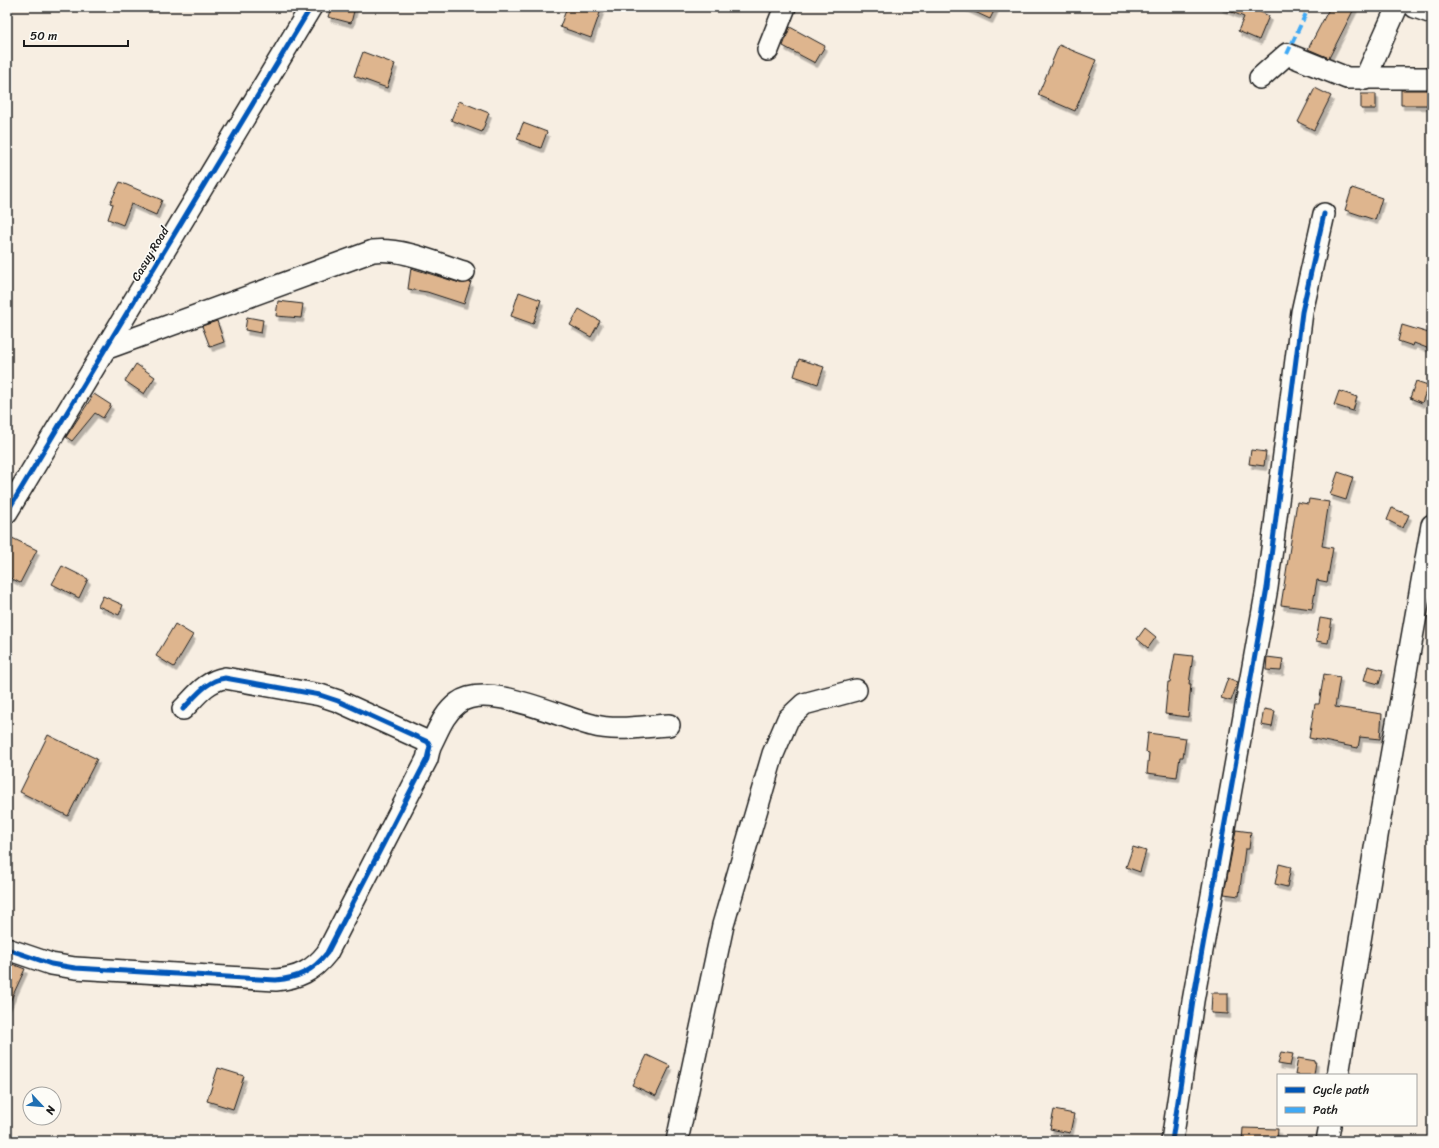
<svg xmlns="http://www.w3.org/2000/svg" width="1439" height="1148" font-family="Sriracha,sans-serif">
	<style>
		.building { fill: #deb58e; stroke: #1c1c1c; filter: url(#shadow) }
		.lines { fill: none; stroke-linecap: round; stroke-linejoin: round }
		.minor-casing { stroke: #1c1c1c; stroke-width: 24 }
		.minor { stroke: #fdfcf7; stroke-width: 21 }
		.quiet { stroke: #3fa9f5; stroke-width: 4; stroke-dasharray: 8 4; stroke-linecap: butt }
		.cycleway-casing { stroke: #fdfcf7; stroke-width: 8 }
		.cycleway { stroke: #0057b8; stroke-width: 5 }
		.labels { text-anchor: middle; stroke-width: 3; stroke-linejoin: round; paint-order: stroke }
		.street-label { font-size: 12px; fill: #1c1c1c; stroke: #fdfcf7 }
	</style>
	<defs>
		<filter id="shadow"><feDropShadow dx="2.5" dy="4.5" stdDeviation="0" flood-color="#0004"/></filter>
	</defs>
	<rect width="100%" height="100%" fill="#f7eee2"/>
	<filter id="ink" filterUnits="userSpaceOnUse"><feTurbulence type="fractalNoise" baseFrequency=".025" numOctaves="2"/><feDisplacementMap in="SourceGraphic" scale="8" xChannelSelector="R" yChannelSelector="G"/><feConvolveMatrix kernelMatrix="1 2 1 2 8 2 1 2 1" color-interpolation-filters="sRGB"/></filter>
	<g filter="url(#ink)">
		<!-- building -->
		<path class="building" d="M331 7H355L351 23 328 17Z
			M567 7H602L591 38 560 27Z
			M964 7H996L990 19Z
			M1220 7H1249L1269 16 1259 40 1238 31 1244 17Z
			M1330 7H1355L1329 58 1308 49Z
			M790 27 825 46 815 63 783 46Z
			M1059 45 1096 60 1075 111 1038 95Z
			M363 52 395 64 387 88 354 76Z
			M1315 88 1331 96 1314 130 1298 122Z
			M1401 90H1432V105H1401Z
			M1361 94H1376V109H1361Z
			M459 101 489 113 482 132 451 120Z
			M523 123 547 132 541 148 517 139Z
			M120 182 162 200 156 215 131 204 123 225 108 219 113 204 110 203Z
			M1352 188 1382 198 1375 220 1345 210Z
			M411 268 460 283 471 282 464 304 427 292 408 289Z
			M519 292 541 300 533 324 511 316Z
			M278 301 303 304 301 318 276 316Z
			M579 309 600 321 591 337 570 325Z
			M247 317 263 320 261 333 245 330Z
			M217 321 224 342 210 347 202 326Z
			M1402 325 1432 334V350L1414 343 1413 346 1398 341Z
			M799 359 824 367 818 384 794 376Z
			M136 364 155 377 144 394 125 381Z
			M1416 381 1428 385 1422 403 1410 398Z
			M1339 391 1357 397 1353 411 1334 405Z
			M94 394 111 405 103 418 95 413 72 441 66 437Z
			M1251 450 1266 452 1264 466 1249 464Z
			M1338 472 1353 477 1346 500 1330 495Z
			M1309 499 1329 502 1322 546 1333 548 1327 582 1317 580 1312 609 1281 605 1297 502 1308 504Z
			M1392 508 1409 515 1403 528 1387 520Z
			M10 537 37 550 20 583 7 576V543Z
			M62 566 88 579 79 598 52 584Z
			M103 596 123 605 119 615 98 606Z
			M1320 618 1332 620 1328 643 1316 641Z
			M175 624 193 635 174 667 156 656Z
			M1145 628 1156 637 1148 648 1137 639Z
			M1175 654 1193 656 1189 684H1191L1188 717 1165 714 1168 682H1170Z
			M1267 657 1283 659 1281 671 1266 670Z
			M1368 666 1383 670 1379 684 1364 680Z
			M1324 674 1340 677 1335 707 1382 714 1380 739 1360 737 1358 748 1309 738 1315 704H1319Z
			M1228 678 1238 682 1231 701 1221 698Z
			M1264 709 1275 711 1272 727 1261 725Z
			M1148 733 1186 738 1183 757H1180L1177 777 1147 773 1149 753 1146 752Z
			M48 735 97 759 68 816 20 792Z
			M1236 830 1251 832 1249 849H1245L1239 896 1224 894Z
			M1133 847 1146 851 1140 872 1126 867Z
			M1279 864 1291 867 1287 887 1275 884Z
			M7 962 25 969 7 1008Z
			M1212 993H1228V1014L1211 1013Z
			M1281 1052 1293 1054 1290 1066 1278 1064Z
			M647 1055 670 1066 656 1096 632 1085Z
			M1298 1058 1316 1061 1314 1075H1295Z
			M218 1068 244 1076 233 1109 207 1101Z
			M1054 1110 1074 1114 1070 1133 1050 1129Z
			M1243 1128 1278 1129 1277 1141H1242Z"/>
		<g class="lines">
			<!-- minor casing -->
			<g class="minor-casing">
				<path id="minor" d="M1415 7 1432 13
					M768 50 785 7
					M1260 78 1287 54 1347 78H1432
					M1365 79 1397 7
					M105 349 373 251C403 248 435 263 464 272
					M7 512 311 7
					M430 746C438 731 443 714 458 703 487 681 559 717 592 725 616 732 645 726 669 725
					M7 949 51 964 75 968 276 980C298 978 313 971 327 953L427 759 430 746 428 742 338 701 320 695 225 678C206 681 196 696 183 709
					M1338 1075 1379 824 1432 525
					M677 1141 723 925 773 754 788 719 804 704 856 690
					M1172 1141 1193 1001 1267 588 1302 312 1324 214
					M1327 1141 1330 1125"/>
			</g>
			<!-- minor -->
			<use href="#minor" class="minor"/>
			<!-- quiet -->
			<path class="quiet" d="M1287 54 1309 7"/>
			<!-- cycleway casing -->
			<g class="cycleway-casing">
				<path id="cycleway" d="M7 512 311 7
					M7 949 51 964 75 968 276 980C298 978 313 971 327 953L427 759 430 746 428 742 338 701 320 695 225 678C206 681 196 696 183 709
					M1172 1141 1193 1001 1267 588 1302 312 1324 214"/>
			</g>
			<!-- cycleway -->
			<use href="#cycleway" class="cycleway"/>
		</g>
	</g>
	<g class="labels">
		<!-- street labels -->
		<g class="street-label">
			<text transform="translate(150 254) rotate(-59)" y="4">Casuy Road</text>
		</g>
	</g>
	<!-- margin -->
	<rect width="1439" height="1148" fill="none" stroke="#fdfcf7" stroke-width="24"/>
	<rect x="12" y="12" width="1415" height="1124" fill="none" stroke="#1c1c1c" stroke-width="1.5" filter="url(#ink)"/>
	<!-- legend -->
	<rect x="1277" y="1074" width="140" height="52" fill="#fdfcf7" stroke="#a3a29f"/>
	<rect x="1285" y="1087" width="20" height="6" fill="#0057b8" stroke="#a3a29f"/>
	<text x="1313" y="1094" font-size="12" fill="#1c1c1c">Cycle path</text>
	<rect x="1285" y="1107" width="20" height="6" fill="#3fa9f5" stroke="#a3a29f"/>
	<text x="1313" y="1114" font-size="12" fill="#1c1c1c">Path</text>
	<!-- north arrow -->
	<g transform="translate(42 1106) rotate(116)"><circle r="19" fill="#fdfcf7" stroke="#a3a29f"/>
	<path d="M0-3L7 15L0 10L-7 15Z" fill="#1f6fb2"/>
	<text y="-6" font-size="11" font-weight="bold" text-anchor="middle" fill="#1c1c1c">N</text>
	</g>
	<!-- scale -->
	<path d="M24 40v6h104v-6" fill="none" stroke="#1c1c1c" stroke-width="2"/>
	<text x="30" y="40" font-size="12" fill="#1c1c1c" stroke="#fdfcf7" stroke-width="3" paint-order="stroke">50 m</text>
</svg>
